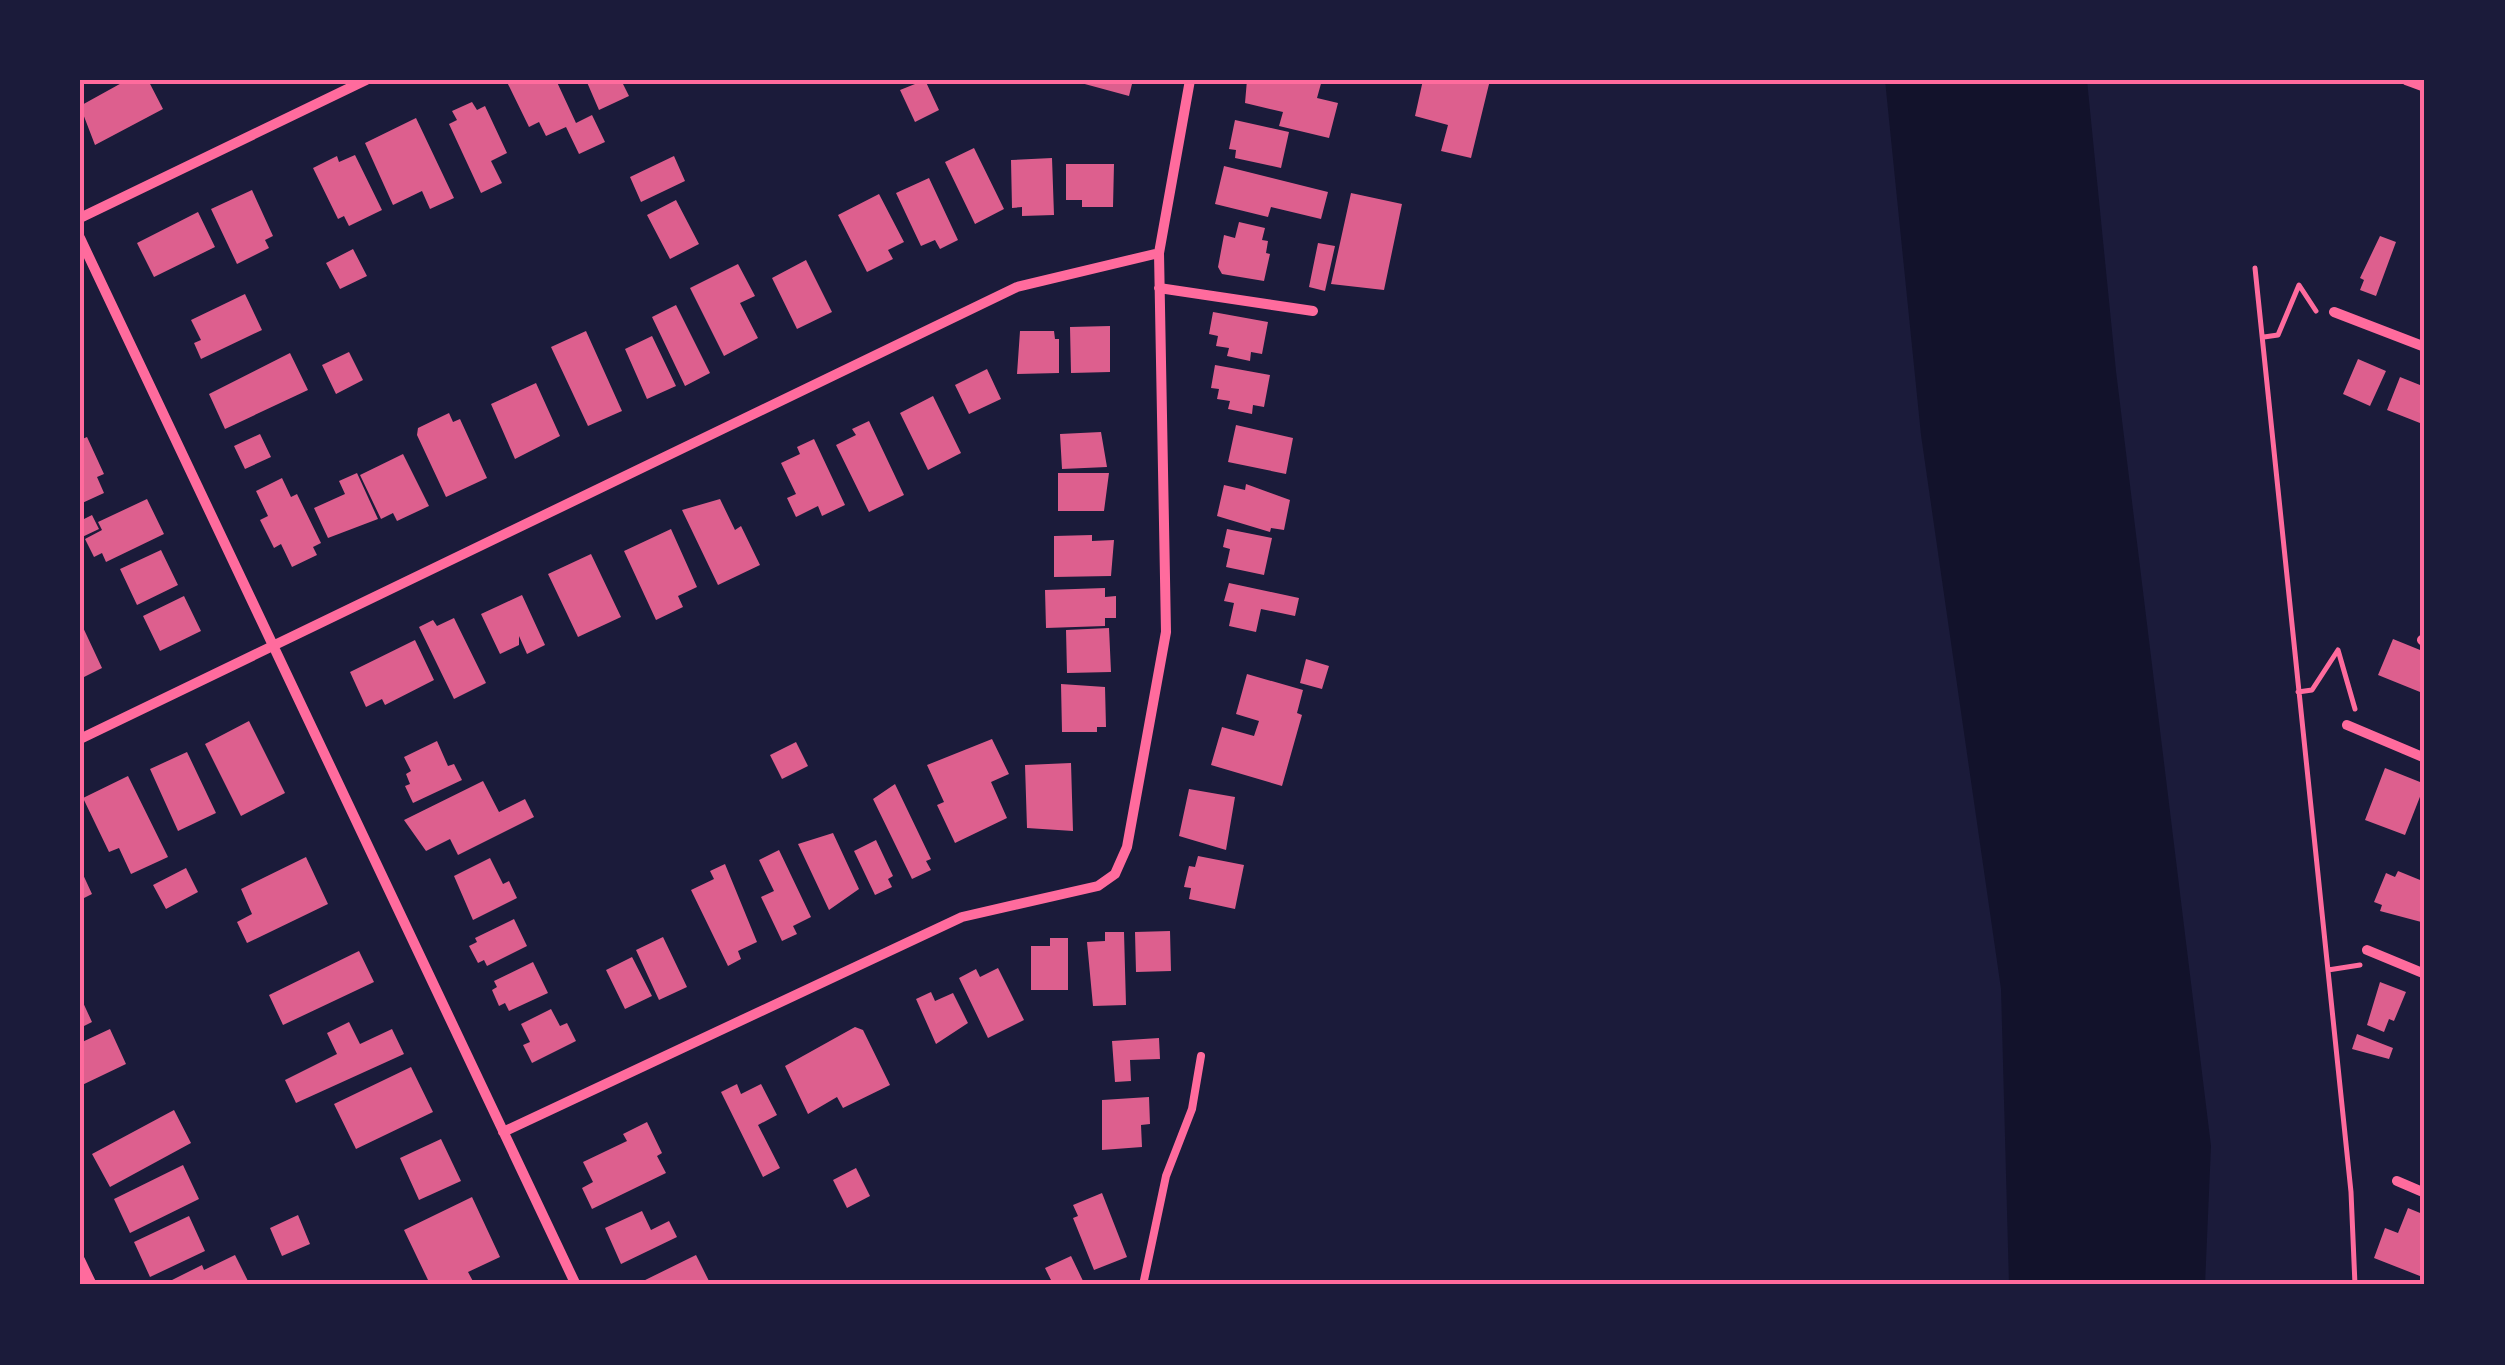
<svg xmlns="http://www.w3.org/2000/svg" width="2505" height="1365" font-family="Overpass,sans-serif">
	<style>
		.water { fill: #12122b }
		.building { fill: #dd5f8e }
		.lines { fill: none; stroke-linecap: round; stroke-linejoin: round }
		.path { stroke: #ff6b9d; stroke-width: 5 }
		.service { stroke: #ff6b9d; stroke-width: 8 }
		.minor { stroke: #ff6b9d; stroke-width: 10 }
		.neatline { fill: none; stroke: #ff6b9d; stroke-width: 4 }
	</style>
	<rect width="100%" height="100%" fill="#1b1b3a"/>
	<!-- water -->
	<path class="water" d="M1885 80H2087L2116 371 2211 1146 2205 1285H2009L2001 989 1921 435Z"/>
	<!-- building -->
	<path class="building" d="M127 80H148L163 109 95 145 80 106Z
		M506 80H556L576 123 592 115 605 142 579 154 566 127 546 136 539 122 529 127Z
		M586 80H621L629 96 599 110Z
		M925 80 939 110 915 122 900 90Z
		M1070 80H1133L1129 96Z
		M1247 80H1322L1317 98 1338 103 1329 138 1279 126 1283 112 1245 103Z
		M1423 80H1490L1471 158 1441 151 1448 125 1415 116Z
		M472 102 477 110 485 106 507 153 491 161 502 183 481 193 449 124 457 120 452 111Z
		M416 118 454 198 430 209 422 191 393 205 365 143Z
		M1235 120 1289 132 1281 168 1235 158 1236 150 1229 149Z
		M974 148 1004 209 975 224 945 162Z
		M355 155 382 210 349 226 344 216 338 219 313 168 337 156 339 162Z
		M674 156 685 181 641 202 630 177Z
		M1052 158 1054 215 1022 216V207L1012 208 1011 160Z
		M1066 164H1114L1113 207H1082V200H1066Z
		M1224 166 1328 192 1321 219 1271 207 1268 217 1215 204Z
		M929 178 958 240 940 249 935 240 921 246 896 193Z
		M252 190 273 236 265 240 269 248 237 264 211 209Z
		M1351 193 1402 204 1384 290 1331 284Z
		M879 194 904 242 888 250 893 259 867 272 838 215Z
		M676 200 699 244 670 259 647 215Z
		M198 212 215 247 154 277 137 243Z
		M1239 222 1265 228 1262 240 1268 241 1266 253 1270 254 1264 281 1222 274 1218 267 1224 235 1235 238Z
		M2380 236 2396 242 2376 296 2360 290 2364 280 2360 278Z
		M1318 243 1335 246 1325 291 1309 287Z
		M353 249 367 276 340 289 326 263Z
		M806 260 832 312 797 329 772 278Z
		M738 264 755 296 740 303 758 338 724 356 690 288Z
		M245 294 262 330 201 359 194 343 201 340 191 320Z
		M676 305 710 373 685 386 652 317Z
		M1213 312 1268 322 1262 354 1251 352 1250 361 1227 356 1229 348 1216 346 1218 336 1209 334Z
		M1110 326V372L1071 373 1070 327Z
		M586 331 622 411 588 426 551 347Z
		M1020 331H1054L1055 339H1059V373L1017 374Z
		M652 336 676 386 647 399 625 349Z
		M349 352 363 380 336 394 322 365Z
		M290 353 308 390 225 429 209 394Z
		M2358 359 2386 371 2370 406 2343 394Z
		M1215 365 1270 375 1264 407 1253 405 1252 414 1228 409 1230 401 1217 399 1219 389 1211 388Z
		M987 369 1001 399 969 414 955 385Z
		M2400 377 2425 387V425L2387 410Z
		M536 383 560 436 515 459 491 404Z
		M933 396 961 453 928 470 900 413Z
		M449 413 453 422 460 419 487 478 446 497 417 435 418 428Z
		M869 421 904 495 869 512 836 445 856 435 852 429Z
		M1236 425 1293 438 1286 474 1228 462Z
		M1101 432 1107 467 1062 469 1060 434Z
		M260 434 271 457 245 469 234 446Z
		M87 437 104 474 97 477 104 493 80 504V440Z
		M814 439 845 505 822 516 818 506 796 517 787 498 796 494 781 463 800 454 797 447Z
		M403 454 429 506 397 521 393 513 381 519 360 475Z
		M357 473 378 519 328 538 314 508 345 494 339 481Z
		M1058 473H1109L1104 511H1058Z
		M282 478 291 497 297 494 321 543 313 547 317 555 292 567 281 544 274 548 260 520 268 516 256 491Z
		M1246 484 1290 500 1284 530 1271 528 1270 532 1217 516 1224 485 1245 490Z
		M147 499 164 534 106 562 102 553 94 557 85 539 102 530 98 522Z
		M720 499 735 530 741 526 760 565 718 585 682 510Z
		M92 515 99 529 80 538V521Z
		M671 529 697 587 678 596 683 607 656 620 624 551Z
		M1227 529 1272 538 1264 575 1226 567 1230 549 1223 547Z
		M1092 535V541L1114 540 1111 576 1054 577V536Z
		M161 550 178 585 137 605 120 569Z
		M591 554 621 617 578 637 548 574Z
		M1229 583 1299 598 1295 616 1261 609 1256 632 1229 626 1234 603 1224 601Z
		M1105 588V597L1116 596V618H1105V626L1046 628 1045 590Z
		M522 595 545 645 527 654 519 636V645L500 654 481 614Z
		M184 596 201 631 160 651 143 616Z
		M454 618 486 683 454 699 419 627 433 620 437 626Z
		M80 621 102 668 80 679Z
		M1109 628 1111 672 1067 673 1066 630Z
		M2393 639 2425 652V694L2378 675Z
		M415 640 434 680 385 705 382 699 366 707 350 672Z
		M1306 659 1329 666 1322 689 1300 683Z
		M1247 674 1303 690 1297 713 1302 715 1282 786 1211 765 1222 727 1254 736 1259 721 1236 714Z
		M1061 684 1105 687 1106 727H1097V732H1062Z
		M249 721 285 793 241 816 205 744Z
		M992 739 1009 774 991 782 1007 818 955 843 937 805 944 802 927 765Z
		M437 741 448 766 454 764 462 780 413 803 405 786 410 784 406 774 411 771 404 757Z
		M796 742 808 766 782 779 770 755Z
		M187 752 216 813 178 831 150 769Z
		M1071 763 1073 831 1027 828 1025 765Z
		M2385 768 2425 784 2405 835 2365 820Z
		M128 776 168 857 131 874 119 848 109 852 83 798Z
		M483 781 499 812 525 799 534 817 458 855 450 839 426 851 404 820Z
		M895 784 931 859 926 861 931 870 912 879 873 799Z
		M1189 789 1235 797 1226 850 1179 836Z
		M833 833 859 889 829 910 798 844Z
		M876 840 893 876 888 879 892 887 875 895 854 851Z
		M779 850 811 917 793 926 797 934 782 941 761 897 774 891 759 860Z
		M1198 856 1244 865 1235 909 1189 899 1191 888 1184 887 1189 866 1195 867Z
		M306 857 328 904 247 943 237 922 252 914 241 889Z
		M490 858 503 884 509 881 517 898 473 920 454 876Z
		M725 864 757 942 738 951 741 959 728 966 691 890 714 879 710 871Z
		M80 868 92 894 80 900Z
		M186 868 198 892 166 909 153 885Z
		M2398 871 2425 882V923L2380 911 2382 905 2374 902 2386 873 2395 877Z
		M514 919 527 946 487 966 484 960 478 963 469 946 477 942 475 938Z
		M1170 931 1171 971 1136 972 1135 932Z
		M1105 932H1124L1126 1005 1093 1006 1087 942 1105 941Z
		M663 937 687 987 659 1000 636 950Z
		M1050 938H1068V990H1031V946H1050Z
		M359 951 374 982 283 1025 269 995Z
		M632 957 652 996 625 1009 606 970Z
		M533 962 548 993 509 1011 505 1003 499 1006 492 990 497 987 494 981Z
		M998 968 1024 1020 988 1038 959 978 976 969 980 977Z
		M2380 982 2406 992 2394 1021 2389 1019 2384 1032 2367 1025Z
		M931 992 935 1001 953 993 968 1023 936 1044 916 999Z
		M80 996 92 1022 80 1028Z
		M551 1009 560 1026 567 1023 576 1041 532 1063 523 1045 530 1042 521 1024Z
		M349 1022 360 1044 392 1029 404 1054 296 1103 285 1080 337 1054 327 1033Z
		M855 1027 863 1030 890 1085 843 1108 837 1097 808 1114 785 1066Z
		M110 1029 126 1064 80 1086V1043Z
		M2357 1034 2393 1048 2389 1059 2352 1049Z
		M1159 1038 1160 1059 1130 1060 1131 1081 1115 1082 1112 1041Z
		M411 1067 433 1112 356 1149 334 1104Z
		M737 1084 741 1094 761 1084 777 1115 758 1125 780 1168 763 1177 721 1092Z
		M1149 1097 1150 1124 1141 1125 1142 1147 1102 1150V1100Z
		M174 1110 191 1143 110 1187 92 1154Z
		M647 1122 662 1153 657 1156 666 1173 592 1209 582 1188 593 1182 583 1162 627 1141 623 1134Z
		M441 1139 461 1181 419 1200 400 1158Z
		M183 1165 199 1199 130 1233 114 1199Z
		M856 1168 870 1196 847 1208 833 1180Z
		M1102 1193 1127 1257 1094 1270 1073 1218 1078 1216 1073 1205Z
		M472 1197 500 1257 468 1272 475 1285H418L428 1280 404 1230Z
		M2408 1208 2425 1215V1278L2374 1258 2385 1228 2398 1233Z
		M642 1211 651 1230 669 1221 677 1237 621 1264 605 1228Z
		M298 1215 310 1244 282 1256 270 1228Z
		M189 1216 205 1251 150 1277 134 1242Z
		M235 1255 250 1285H162L202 1265 204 1270Z
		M696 1255 711 1285H635Z
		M1071 1256 1085 1285H1046L1052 1282 1045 1268Z"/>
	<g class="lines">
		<!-- path -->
		<path class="path" d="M2255 268 2351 1192 2355 1285
			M2264 337 2278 335 2299 285 2316 311
			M2298 692 2312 690 2338 650 2355 709
			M2328 970 2360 965"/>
		<!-- service -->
		<path class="service" d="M1143 1285 1166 1176 1192 1109 1201 1056"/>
		<!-- minor -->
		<path class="minor" d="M2406 80 2425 87
			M80 218 366 80
			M80 238 576 1285
			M1159 288 1313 311
			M2334 312 2425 347
			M2422 640 2425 642
			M2347 725 2425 758
			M80 739 1017 287 1159 253
			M2367 950 2425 974
			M503 1132 962 917 1098 886 1115 874 1127 847 1166 632 1159 253 1190 80
			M2397 1181 2425 1193
			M80 1260 92 1285"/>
	</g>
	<!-- border -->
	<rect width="2505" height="1365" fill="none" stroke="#1b1b3a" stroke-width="165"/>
	<rect x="82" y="82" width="2340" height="1200" class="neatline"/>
</svg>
